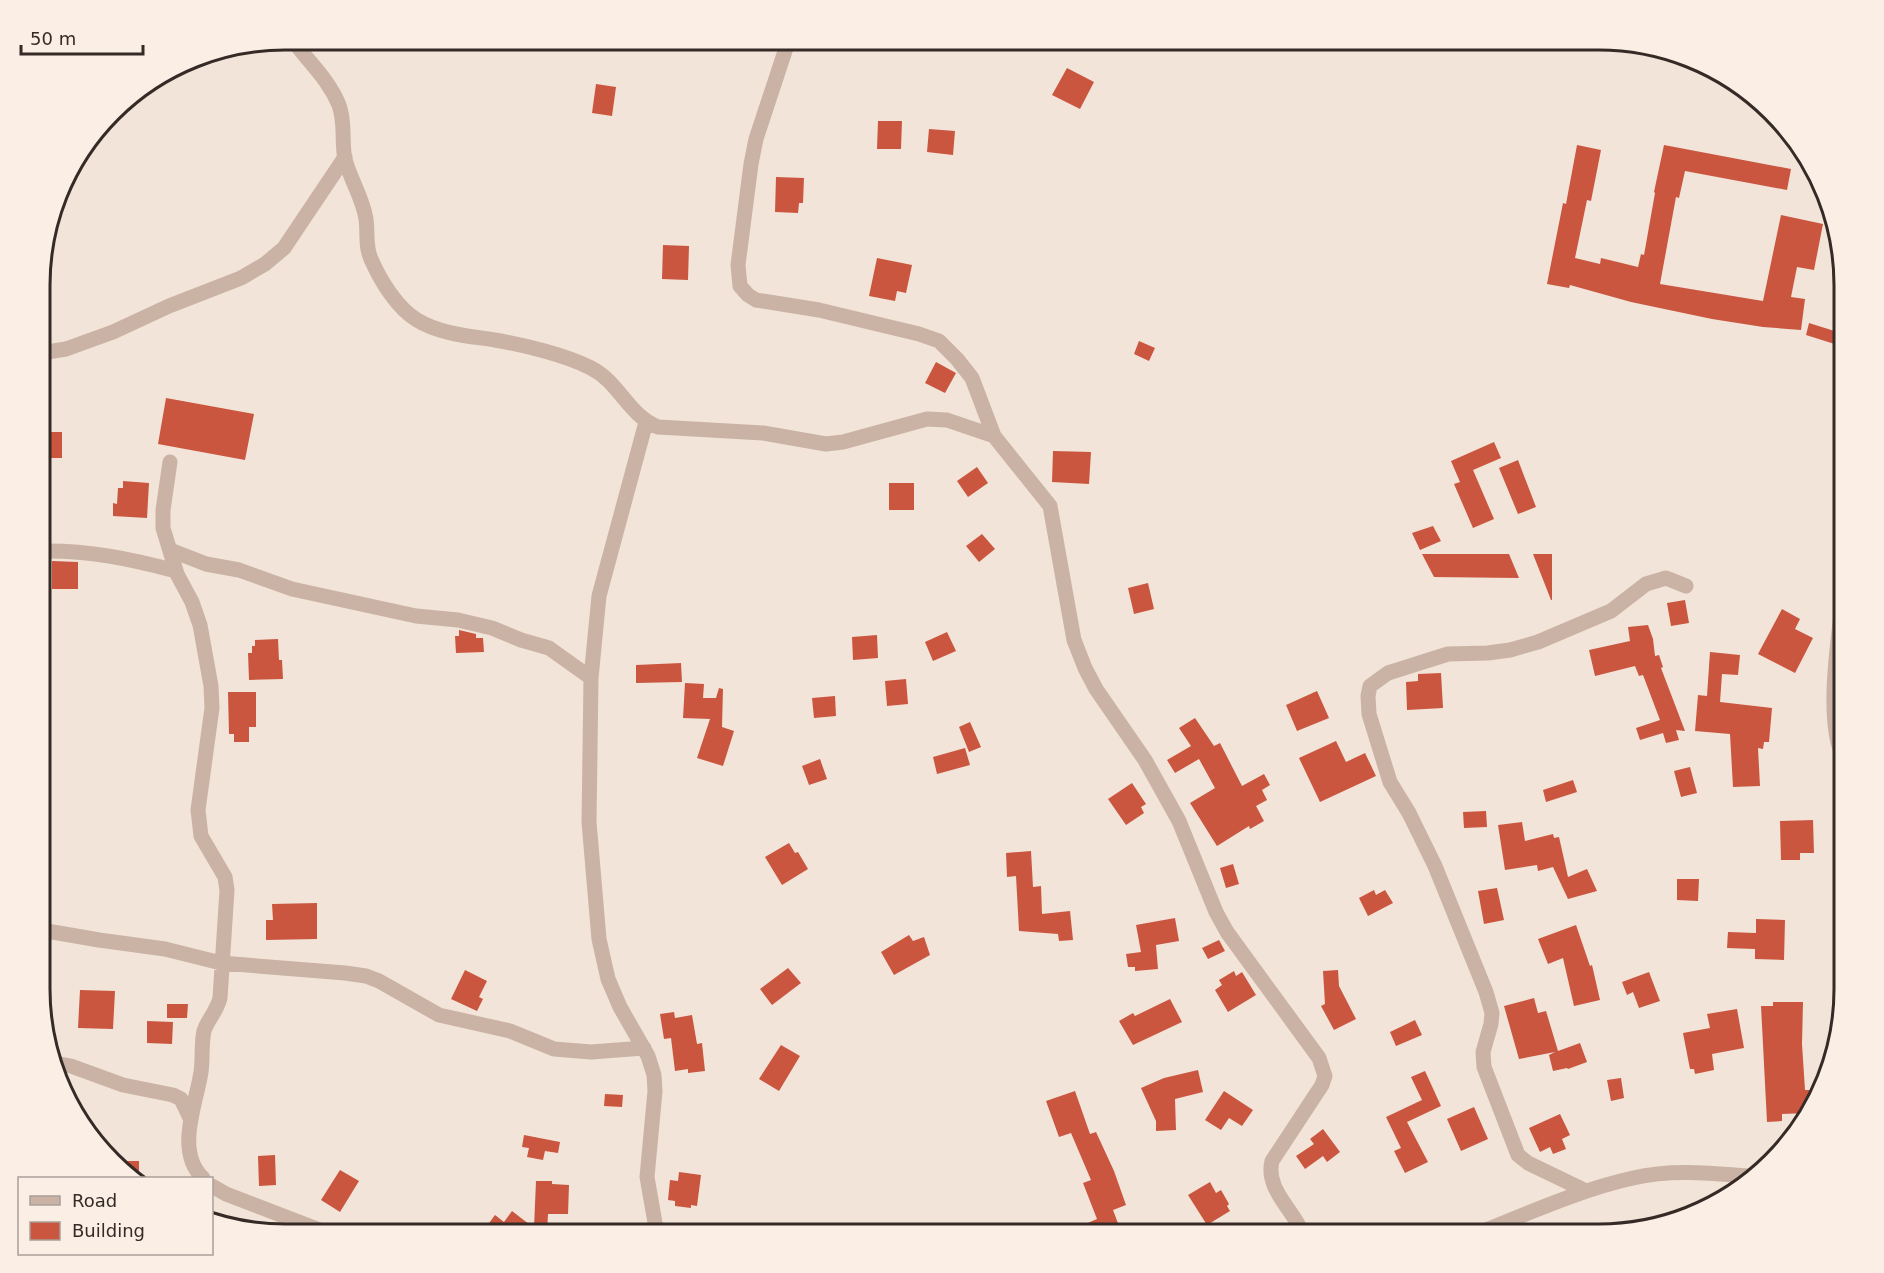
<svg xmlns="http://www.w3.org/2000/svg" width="1884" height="1273" font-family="'DejaVu Sans',sans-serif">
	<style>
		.building { fill: #ca563f }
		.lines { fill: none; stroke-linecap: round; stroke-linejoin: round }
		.minor { stroke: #cab3a4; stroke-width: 15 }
		.rim { fill: none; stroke: #352a26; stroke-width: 3 }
	</style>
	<rect width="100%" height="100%" fill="#f2e4d8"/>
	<!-- building -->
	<path class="building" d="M1067 68 1094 82 1080 109 1052 95Z
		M596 84 616 87 612 116 592 113Z
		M878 121H902L901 149H877Z
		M929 129 955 131 953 155 927 152Z
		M1577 145 1601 150 1591 201 1587 200 1575 258 1600 264 1601 258 1638 267 1641 254 1644 255 1655 193 1654 192 1664 145 1791 169 1787 190 1685 171 1679 198 1676 197 1660 284 1763 301 1781 215 1823 224 1814 270 1797 267 1791 297 1805 299 1801 330 1763 327 1712 319 1631 302 1570 285 1569 288 1547 284 1563 203 1566 204Z
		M776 177 804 178 803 203H799L798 213 775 212Z
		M663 245 689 246 688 280 662 279Z
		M877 258 912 265 906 293 897 291 895 301 869 296Z
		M1809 323 1844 334V347L1806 335Z
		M1139 341 1155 348 1149 361 1134 354Z
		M936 362 956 373 945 393 925 383Z
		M166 398 254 414 245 460 158 444Z
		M50 432H62V458H50Z
		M1494 442 1501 458 1473 470 1494 519 1473 528 1454 484 1460 482 1451 461Z
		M1053 451 1091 452 1089 484 1052 482Z
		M1518 460 1536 507 1518 514 1499 468Z
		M977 467 988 483 968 497 957 481Z
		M123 481 149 483 147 518 113 516V503L117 504 118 488H123Z
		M889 483H914V510H889Z
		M1433 526 1441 541 1420 550 1412 533Z
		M982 534 995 549 979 562 966 546Z
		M1422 554H1509L1519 578 1434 577Z
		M1533 554H1552V600H1551Z
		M52 561 78 562V589H52Z
		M1148 583 1154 609 1134 614 1128 588Z
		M1685 600 1689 623 1671 626 1667 603Z
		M1782 609 1800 619 1795 629 1813 638 1795 673 1758 654Z
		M1648 625 1653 639 1655 656 1659 655 1663 667 1661 668 1685 731 1676 730 1679 740 1666 743 1663 733 1640 740 1636 728 1660 720 1643 675 1639 676 1635 666 1595 676 1589 650 1630 641 1628 627Z
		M459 630 476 634V638H483L484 652 456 653 455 636H459Z
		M947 632 956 651 933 661 925 642Z
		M877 635 878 658 853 660 852 637Z
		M278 639 279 660H282L283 679 249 680 248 653H252V646H255V640Z
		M1710 652 1740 655 1738 675 1722 674 1720 702 1772 708 1769 742H1764L1763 749 1758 748 1760 786 1733 787 1730 734 1695 731 1698 695 1707 696Z
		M681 663 682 682 636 683V665Z
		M1441 673 1443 708 1407 710 1406 682 1418 681V674Z
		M906 679 908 704 887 706 885 681Z
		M685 683 704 684 703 698H716L719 688 723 689 722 727 734 731 723 766 697 758 710 719 683 718Z
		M1317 691 1329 718 1297 731 1286 705Z
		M228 692H256V727H249V742H234V734H229Z
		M835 696 836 716 814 718 812 698Z
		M1195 718 1214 746 1220 743 1242 786 1264 774 1270 785 1262 790 1267 800 1256 806 1264 821 1250 829 1249 826 1217 846 1190 803 1215 788 1199 759 1175 773 1167 760 1191 746 1179 728Z
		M970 722 981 747 969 752 959 727Z
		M1336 741 1346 762 1365 753 1376 776 1320 802 1299 758Z
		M965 748 970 765 937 774 933 757Z
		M820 759 827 779 809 785 802 766Z
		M1690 767 1697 793 1681 797 1674 771Z
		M1573 780 1577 792 1546 802 1543 790Z
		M1132 783 1146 804 1141 807 1144 813 1126 825 1108 799Z
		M1486 811 1487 827 1464 828 1463 812Z
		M1813 820 1814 853H1800V860H1781L1780 821Z
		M1522 822 1525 841 1553 834 1554 838 1559 837 1568 877 1587 869 1597 891 1568 899 1553 867 1538 871 1537 865 1505 870 1498 825Z
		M789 843 795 853 798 852 808 869 782 885 765 857Z
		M1031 851 1033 887 1041 886 1042 914 1070 911 1073 940 1059 941 1058 934 1019 931 1016 876 1007 877 1006 853Z
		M1233 864 1239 884 1226 888 1220 868Z
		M1677 879H1699L1698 901 1677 900Z
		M1497 888 1504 920 1484 924 1478 891Z
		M1374 890 1376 895 1385 890 1393 903 1368 916 1359 898Z
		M317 903V939L266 940V920H273L272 904Z
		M1175 918 1179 941 1156 945 1158 969 1135 971V967H1128L1126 954 1141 952 1136 925Z
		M1756 919 1785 920 1784 960 1755 959V949L1727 948 1728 932 1756 933Z
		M1576 925 1590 966 1592 965 1600 1000 1574 1006 1563 958 1548 964 1538 939Z
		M909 935 913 941 924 937 930 955 894 975 881 952Z
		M1219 940 1225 951 1208 959 1202 948Z
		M788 968 801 983 772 1005 760 989Z
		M465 970 487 981 479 997 483 999 477 1011 451 999Z
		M1338 970 1339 986 1356 1019 1334 1030 1321 1006 1325 1004 1323 971Z
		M1234 971 1236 976 1242 972 1256 995 1228 1012 1215 990 1222 985 1219 980Z
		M1649 972 1660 1001 1639 1008 1633 992 1627 995 1622 982Z
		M80 990 115 991 113 1029 78 1028Z
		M1534 998 1538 1013 1546 1011 1558 1051 1580 1043 1587 1062 1568 1069 1567 1068 1553 1071 1549 1055 1555 1052 1519 1059 1504 1006Z
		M1170 999 1182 1022 1133 1045 1119 1021 1133 1013 1135 1016Z
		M1773 1002H1803L1802 1044 1805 1090H1820L1808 1113 1782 1114V1121L1767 1122 1761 1006H1773Z
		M167 1004H188L187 1018H167Z
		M1737 1009 1744 1048 1712 1054 1714 1070 1695 1074 1694 1069H1690L1683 1033 1710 1028 1707 1014Z
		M674 1012 675 1018 692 1015 697 1044 702 1043 705 1071 688 1073V1069L675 1071 671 1038 664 1039 660 1014Z
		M1415 1020 1422 1035 1396 1046 1390 1032Z
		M147 1021 173 1022 172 1044 147 1043Z
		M781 1045 800 1056 779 1091 759 1079Z
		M1198 1070 1203 1092 1175 1099 1176 1130 1156 1131V1121L1141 1088 1164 1078Z
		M1425 1071 1441 1106 1407 1122 1428 1162 1405 1173 1394 1151 1401 1148 1386 1117 1422 1100 1411 1077Z
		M1621 1078 1624 1098 1611 1101 1607 1080Z
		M1075 1091 1090 1134 1096 1132 1114 1171 1126 1205 1113 1210 1122 1234H1062L1097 1219 1083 1183 1091 1180 1071 1133 1059 1137 1046 1101Z
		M1224 1091 1253 1110 1242 1126 1229 1118 1221 1130 1205 1120Z
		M605 1094 623 1095 622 1107 604 1106Z
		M1474 1107 1488 1139 1461 1151 1447 1119Z
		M1560 1114 1570 1135 1562 1139 1566 1149 1553 1154 1550 1147 1540 1152 1529 1128Z
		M1323 1129 1340 1152 1327 1162 1323 1156 1305 1169 1296 1156 1314 1144 1310 1139Z
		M524 1135 560 1142 558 1153 545 1151 543 1160 527 1157 529 1148 522 1147Z
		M275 1155 276 1185 259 1186 258 1156Z
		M116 1161H139V1179H131Z
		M340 1170 359 1181 340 1212 321 1200Z
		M679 1172 701 1175 697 1206 691 1205V1208L675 1206V1201L668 1200 670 1180 678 1181Z
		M536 1181H552V1184L569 1185 568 1214H548L547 1234H481L495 1215 504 1222 512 1211 534 1228Z
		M1210 1182 1216 1193 1221 1190 1229 1204 1227 1206 1230 1211 1207 1225 1188 1195Z"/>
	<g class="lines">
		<!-- minor -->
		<path class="minor" d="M292 39C308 62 328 78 339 105 346 125 341 141 345 159 350 179 363 198 366 219 368 233 365 246 371 259 380 280 397 308 417 320 440 334 469 336 495 340 524 345 566 355 591 368 619 382 628 415 658 427L763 433 826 444 843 442 927 419 947 420 994 436
			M789 39 756 139 751 164 738 265 740 286 748 295 756 300 819 310 919 334 939 341 957 359 972 378 994 436 1050 506 1074 640 1085 668 1096 689 1145 760 1179 821 1216 912 1227 932 1319 1058 1325 1076 1322 1085 1272 1161C1265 1189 1293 1209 1303 1234
			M41 353 66 349 113 332 169 306 241 278 265 264 284 248 345 157
			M646 422 599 596 591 678 589 822 599 939 608 979 620 1007 648 1056 654 1075 655 1091 647 1177 657 1234
			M170 462 163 510V528L177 574 192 602 200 625 211 686 212 708 198 810 201 836 225 877 227 890 220 998C217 1011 208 1019 204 1031 201 1044 203 1059 201 1072 196 1105 175 1151 203 1178
			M170 550 206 564 239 570 292 589 416 616 458 620 492 628 521 640 549 648 591 678
			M41 551C88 550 131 559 176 571
			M1844 592C1839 633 1824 723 1844 758
			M41 930 99 940 165 949 221 963 345 973 366 976 379 981 439 1015 510 1031 554 1049 591 1052 644 1048
			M55 1063 71 1066 123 1085 173 1095 181 1099 191 1120
			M212 1186 226 1194 330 1234
			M1586 1191 1528 1163 1518 1155 1484 1067 1483 1052 1491 1024 1492 1013 1486 992 1435 866 1409 813 1390 782 1369 714 1368 696 1370 686 1388 673 1448 654 1488 653 1510 650 1538 642 1611 611 1646 584 1666 578 1686 586
			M1476 1234C1527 1214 1579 1190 1633 1178 1671 1169 1710 1173 1748 1176"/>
	</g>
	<!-- crop -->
	<path d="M0 0H1884V1273H0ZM285 50H1599A235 235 0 0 1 1834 285V989A235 235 0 0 1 1599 1224H285A235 235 0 0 1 50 989V285A235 235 0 0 1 285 50Z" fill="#faeee5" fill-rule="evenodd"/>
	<path class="rim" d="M285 50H1599A235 235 0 0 1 1834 285V989A235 235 0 0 1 1599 1224H285A235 235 0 0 1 50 989V285A235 235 0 0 1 285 50Z"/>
	<!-- legend -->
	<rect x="18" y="1177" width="195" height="78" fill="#faeee5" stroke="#aba099" stroke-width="1.5"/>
	<rect x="30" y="1196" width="30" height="9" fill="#cab3a4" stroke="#aba099" stroke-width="1.5"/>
	<text x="72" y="1207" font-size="18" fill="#352a26">Road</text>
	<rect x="30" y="1222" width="30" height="18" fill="#ca563f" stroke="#aba099" stroke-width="1.5"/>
	<text x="72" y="1237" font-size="18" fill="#352a26">Building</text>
	<!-- scale -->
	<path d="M21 45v9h122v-9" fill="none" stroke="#352a26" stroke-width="3"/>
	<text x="30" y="45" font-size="18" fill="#352a26" stroke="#faeee5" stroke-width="4.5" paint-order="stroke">50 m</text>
</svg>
